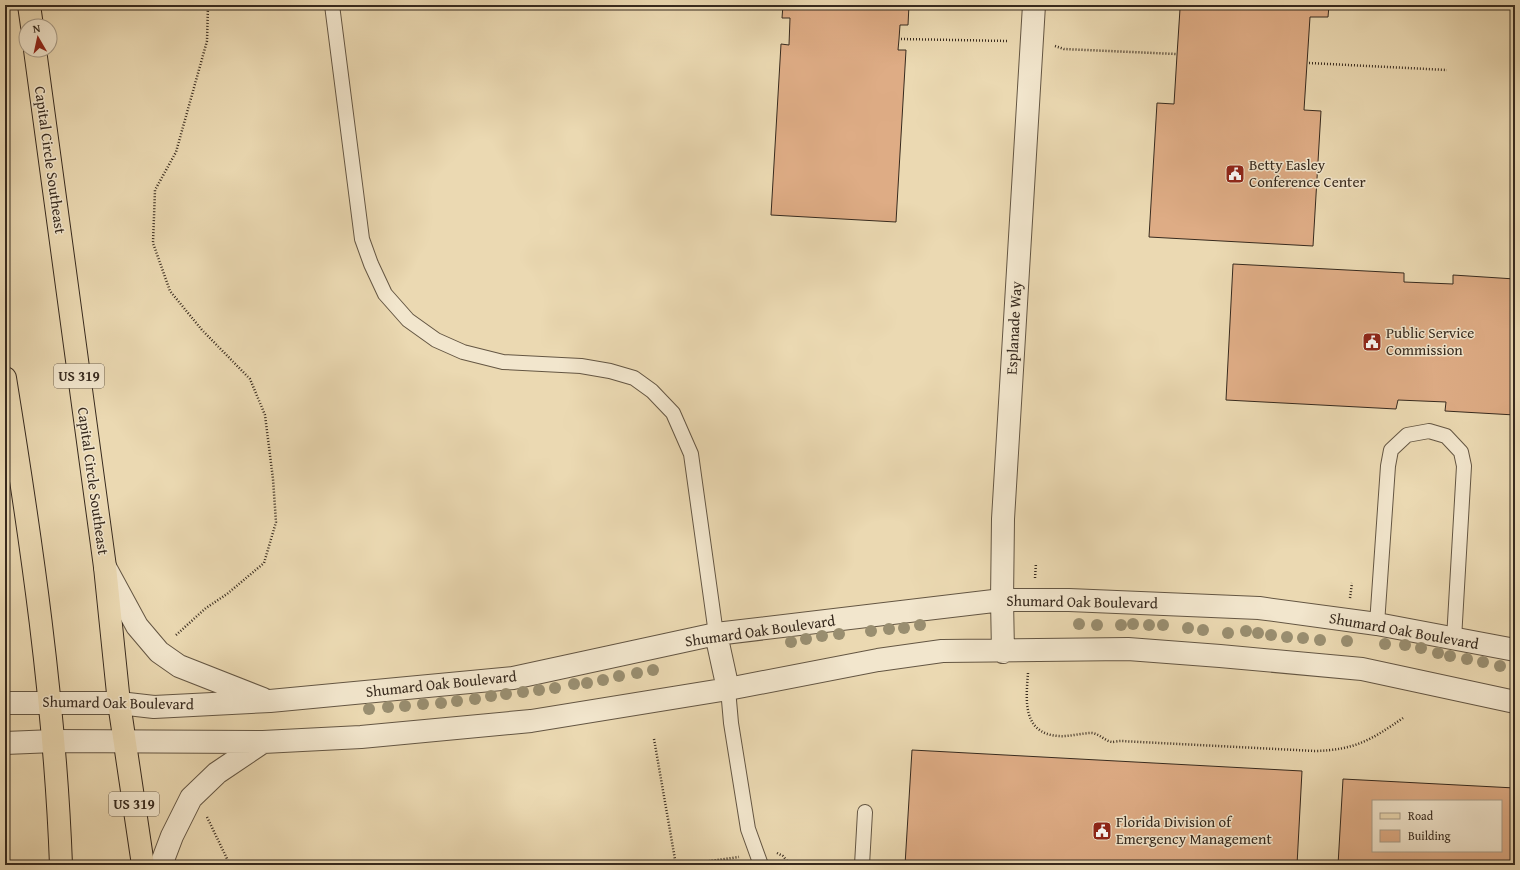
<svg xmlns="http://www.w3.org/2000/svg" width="1520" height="870" font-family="'Gentium Book Plus',serif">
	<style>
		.building { fill: #deac85; stroke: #372a1e; fill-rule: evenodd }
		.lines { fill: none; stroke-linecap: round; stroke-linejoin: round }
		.service-casing { stroke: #645643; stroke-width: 16 }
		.tertiary-casing { stroke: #645643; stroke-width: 24 }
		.primary-casing { stroke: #372a1e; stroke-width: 24 }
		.path { stroke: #372a1e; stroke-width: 2.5; stroke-dasharray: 1 2; stroke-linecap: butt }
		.service { stroke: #f2e6cd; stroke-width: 14 }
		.tertiary { stroke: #f2e6cd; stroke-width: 22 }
		.primary { stroke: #ebd9b2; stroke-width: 22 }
		.tree { fill: #998e70 }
		.labels { text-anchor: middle; stroke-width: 3; stroke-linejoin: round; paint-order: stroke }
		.shield { fill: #f2e6cd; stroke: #6f6252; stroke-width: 1 }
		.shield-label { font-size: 14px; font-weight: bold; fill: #372a1e }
		.street-label { font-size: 15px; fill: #372a1e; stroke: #f2e6cd }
		.poi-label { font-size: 15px; fill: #372a1e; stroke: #f2e6cd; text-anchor: start }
	</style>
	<rect width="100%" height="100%" fill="#ebd9b2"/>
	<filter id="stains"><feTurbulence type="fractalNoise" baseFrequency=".005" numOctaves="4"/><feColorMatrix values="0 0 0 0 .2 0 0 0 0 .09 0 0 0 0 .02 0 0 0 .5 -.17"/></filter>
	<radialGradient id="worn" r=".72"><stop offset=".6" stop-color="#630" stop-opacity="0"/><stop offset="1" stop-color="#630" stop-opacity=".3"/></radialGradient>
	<!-- building -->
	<path class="building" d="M783 5H909L908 25H900L899 39 898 50H906L896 222 771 215 781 44 789 45 790 18H782Z
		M1163 5H1329L1328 17H1310L1304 110 1321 111 1313 246 1149 237 1157 103 1174 104 1177 55 1180 9 1163 8Z
		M1233 264 1404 273V282L1453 284V275L1515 279V415L1445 411 1446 402 1398 400 1396 409 1226 400Z
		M912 750 1302 771 1297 865H905Z
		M1343 779 1515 788V865H1338ZM1373 801H1501V851H1373Z"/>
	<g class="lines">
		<!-- service casing -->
		<g class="service-casing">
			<path id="service" d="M332 5 362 239 371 264 385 294 408 320 436 340 463 352 503 362 581 366 610 371 634 378 652 391 673 413 691 454 716 634
				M1377 624 1388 466 1391 450 1407 435 1429 431 1446 436 1461 452 1464 466 1454 639
				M728 689 731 723 748 829 761 865
				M862 865 865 812"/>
		</g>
		<!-- tertiary casing -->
		<g class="tertiary-casing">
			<path id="tertiary" d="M105 567 137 626 159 652 179 666 263 699
				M716 634 728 689
				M1003 652 1002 600 1003 519 1034 5
				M5 703H119L154 707 270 701 513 678 716 634 1002 600H1069L1259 608 1377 624 1515 650
				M5 743 54 741 263 742 361 737 531 721 728 689 878 660 942 651 1128 649 1220 656 1362 669 1515 702
				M161 865 172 836 191 798 217 773 263 742"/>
		</g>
		<!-- primary casing -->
		<g class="primary-casing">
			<path id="primary" d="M29 5 32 26
				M35 50 105 567 119 703 143 865
				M5 378C31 539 55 702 61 865"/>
		</g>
		<!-- path -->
		<path class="path" d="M901 39 1008 41
			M1055 46 1064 49 1176 54
			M1309 63 1447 70
			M1035 578 1036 563
			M1350 598 1352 583
			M176 635 206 608 227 594 264 563 276 522 273 479 265 415 250 379 202 330 170 291 153 243 155 190 176 152 207 41 208 5
			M1028 673C1026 700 1022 733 1058 736 1069 737 1081 733 1092 733 1100 734 1105 741 1112 742 1114 742 1118 741 1121 741L1315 751C1355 750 1371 740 1403 718
			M654 739 676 865
			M207 817 230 865
			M777 853 783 856 790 865
			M682 865 739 857"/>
		<!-- service -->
		<use href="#service" class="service"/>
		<!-- tertiary -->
		<use href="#tertiary" class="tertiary"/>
		<!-- primary -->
		<use href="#primary" class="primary"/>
	</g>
	<!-- trees -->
	<g class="tree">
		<circle cx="1079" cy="624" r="6"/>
		<circle cx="1133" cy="624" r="6"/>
		<circle cx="920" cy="625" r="6"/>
		<circle cx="1097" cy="625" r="6"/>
		<circle cx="1121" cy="625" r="6"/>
		<circle cx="1149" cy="625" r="6"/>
		<circle cx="1163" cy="625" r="6"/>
		<circle cx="904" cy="628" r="6"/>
		<circle cx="1188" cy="628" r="6"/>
		<circle cx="889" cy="629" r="6"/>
		<circle cx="1203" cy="630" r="6"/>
		<circle cx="871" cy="631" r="6"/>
		<circle cx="1246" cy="631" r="6"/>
		<circle cx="1228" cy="633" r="6"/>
		<circle cx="1258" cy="633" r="6"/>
		<circle cx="839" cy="634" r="6"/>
		<circle cx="1271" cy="635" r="6"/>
		<circle cx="822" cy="636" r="6"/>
		<circle cx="1287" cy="637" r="6"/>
		<circle cx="1303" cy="638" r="6"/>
		<circle cx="806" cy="639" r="6"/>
		<circle cx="1320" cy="640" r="6"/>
		<circle cx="1347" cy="641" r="6"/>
		<circle cx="791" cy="642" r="6"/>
		<circle cx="1385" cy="644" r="6"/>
		<circle cx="1405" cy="645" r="6"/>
		<circle cx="1421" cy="648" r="6"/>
		<circle cx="1438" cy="653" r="6"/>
		<circle cx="1450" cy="656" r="6"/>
		<circle cx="1467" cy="659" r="6"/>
		<circle cx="1483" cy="662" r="6"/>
		<circle cx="1500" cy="666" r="6"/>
		<circle cx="653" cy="670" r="6"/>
		<circle cx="637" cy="673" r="6"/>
		<circle cx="619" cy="676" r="6"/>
		<circle cx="603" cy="680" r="6"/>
		<circle cx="587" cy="683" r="6"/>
		<circle cx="574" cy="684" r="6"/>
		<circle cx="555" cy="688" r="6"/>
		<circle cx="539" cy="690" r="6"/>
		<circle cx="523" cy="692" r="6"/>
		<circle cx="506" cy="694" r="6"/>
		<circle cx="491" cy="696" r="6"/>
		<circle cx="475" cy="699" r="6"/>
		<circle cx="457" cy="701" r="6"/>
		<circle cx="441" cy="703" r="6"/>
		<circle cx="423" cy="704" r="6"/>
		<circle cx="405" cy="706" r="6"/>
		<circle cx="388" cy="707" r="6"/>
		<circle cx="369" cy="709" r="6"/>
	</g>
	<!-- icons -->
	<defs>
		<g id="civic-square" transform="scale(1)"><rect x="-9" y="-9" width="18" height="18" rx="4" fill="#8f2418" stroke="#f2e6cd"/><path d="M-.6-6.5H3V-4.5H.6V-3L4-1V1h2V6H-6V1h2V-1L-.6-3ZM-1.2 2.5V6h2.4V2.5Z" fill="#fff"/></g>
	</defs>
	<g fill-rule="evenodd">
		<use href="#civic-square" x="1235" y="174"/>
		<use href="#civic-square" x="1372" y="342"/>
		<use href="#civic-square" x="1102" y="831"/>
	</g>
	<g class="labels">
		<!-- shield labels -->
		<g class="shield">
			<rect x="54" y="364" width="50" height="24" rx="3"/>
			<rect x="109" y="792" width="50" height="24" rx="3"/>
		</g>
		<g class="shield-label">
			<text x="79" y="381">US 319</text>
			<text x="134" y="809">US 319</text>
		</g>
		<!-- street labels -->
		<g class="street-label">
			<text transform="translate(50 160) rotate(82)" y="5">Capital Circle Southeast</text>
			<text transform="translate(1014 328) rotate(-87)" y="5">Esplanade Way</text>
			<text transform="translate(93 481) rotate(82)" y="5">Capital Circle Southeast</text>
			<text transform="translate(1082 602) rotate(1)" y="5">Shumard Oak Boulevard</text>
			<text transform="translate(760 631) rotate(-8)" y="5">Shumard Oak Boulevard</text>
			<text transform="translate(1404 631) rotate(10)" y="5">Shumard Oak Boulevard</text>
			<text transform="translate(441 684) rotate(-6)" y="5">Shumard Oak Boulevard</text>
			<text transform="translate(118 703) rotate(1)" y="5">Shumard Oak Boulevard</text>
		</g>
		<!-- poi labels -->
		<g class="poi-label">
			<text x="1249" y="170">Betty Easley<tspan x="1249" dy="17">Conference Center</tspan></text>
			<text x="1386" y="338">Public Service<tspan x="1386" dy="17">Commission</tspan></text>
			<text x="1116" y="827">Florida Division of<tspan x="1116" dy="17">Emergency Management</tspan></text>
		</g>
	</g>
	<!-- margin -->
	<rect width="1520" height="870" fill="none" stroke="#ebd9b2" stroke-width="20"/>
	<rect x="6" y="6" width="1508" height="858" fill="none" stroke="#372a1e" stroke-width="2"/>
	<rect x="10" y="10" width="1500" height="850" fill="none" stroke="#372a1e"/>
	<!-- legend -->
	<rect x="1372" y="800" width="130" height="52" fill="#f2e6cd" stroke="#a79b87"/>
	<rect x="1380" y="813" width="20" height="6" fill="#ebd9b2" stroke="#a79b87"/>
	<text x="1408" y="820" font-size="12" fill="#372a1e">Road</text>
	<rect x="1380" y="830" width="20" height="12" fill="#deac85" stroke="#a79b87"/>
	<text x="1408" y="840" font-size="12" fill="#372a1e">Building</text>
	<!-- north arrow -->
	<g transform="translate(38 38) rotate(351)"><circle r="19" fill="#f2e6cd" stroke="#a79b87"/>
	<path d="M0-3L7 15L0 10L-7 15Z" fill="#8f2418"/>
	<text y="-6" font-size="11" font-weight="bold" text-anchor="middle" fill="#372a1e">N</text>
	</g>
	<rect width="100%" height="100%" filter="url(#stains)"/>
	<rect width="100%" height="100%" fill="url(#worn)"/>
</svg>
